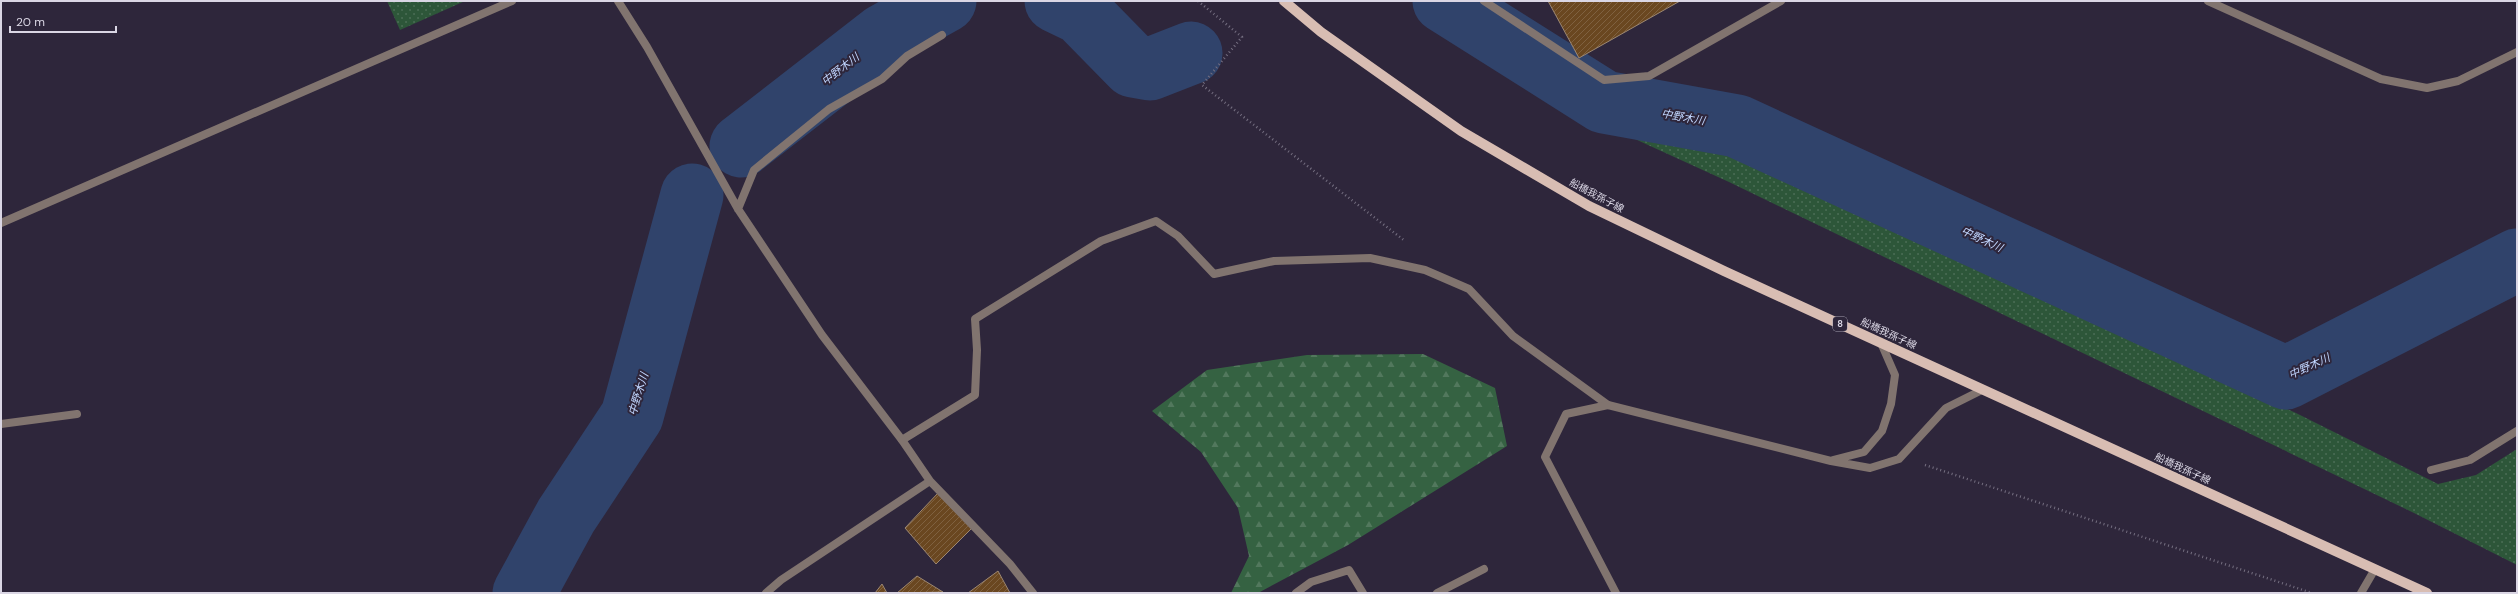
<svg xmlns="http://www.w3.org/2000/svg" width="2518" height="594" font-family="'DM Sans','Noto Sans JP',sans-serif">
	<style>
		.green { fill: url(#green-dots) }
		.forest { fill: url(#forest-firs) }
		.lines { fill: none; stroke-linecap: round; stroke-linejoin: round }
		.river { stroke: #30436b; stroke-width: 63 }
		.building { fill: url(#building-hatch); stroke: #9c8772 }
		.path { stroke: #756f81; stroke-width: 2.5; stroke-dasharray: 1 3; stroke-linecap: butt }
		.lane { stroke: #81746f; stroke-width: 8 }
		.street { stroke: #81746f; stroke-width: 8 }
		.primary { stroke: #d8bdb3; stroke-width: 10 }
		.labels { text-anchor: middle; stroke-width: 4; stroke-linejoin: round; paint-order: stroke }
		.shield { fill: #2e263b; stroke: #a6a1b1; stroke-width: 1 }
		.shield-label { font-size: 9px; font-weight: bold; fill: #dad6e4 }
		.street-label { font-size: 10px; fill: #dad6e4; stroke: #2e263b }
		.water-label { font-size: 11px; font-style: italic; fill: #c1d6ff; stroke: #2e263b }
	</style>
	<defs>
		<pattern id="green-dots" width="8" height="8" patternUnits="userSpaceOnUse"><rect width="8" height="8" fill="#2d5639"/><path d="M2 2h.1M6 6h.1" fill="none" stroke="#4b6e56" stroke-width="1.8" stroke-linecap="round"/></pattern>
		<pattern id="forest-firs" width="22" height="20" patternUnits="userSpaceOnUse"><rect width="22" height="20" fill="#356242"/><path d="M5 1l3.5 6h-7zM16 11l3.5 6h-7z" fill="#52785d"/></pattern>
		<pattern id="building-hatch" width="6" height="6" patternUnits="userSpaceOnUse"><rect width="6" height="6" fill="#6a4720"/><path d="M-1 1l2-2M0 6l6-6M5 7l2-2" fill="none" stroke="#7f6140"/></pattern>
	</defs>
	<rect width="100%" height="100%" fill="#2e263b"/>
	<!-- green -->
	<path class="green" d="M387 1H465L400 30Z
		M1613 129 1699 138 2296 413 2438 484 2476 475 2517 449V565L2414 513 1729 182Z"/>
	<!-- forest -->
	<path class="forest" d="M1423 354 1495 388 1507 446 1348 545 1258 593H1231L1249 556 1238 508 1201 452 1152 411 1207 370 1307 355Z"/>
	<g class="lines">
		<!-- river -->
		<path class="river" d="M1056 1 1081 13 1133 66 1150 69 1191 53
			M1444 1 1604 102 1737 126 2286 378 2517 260
			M741 146 884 35 945 1
			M524 593 566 516 632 416 692 195"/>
	</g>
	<!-- building -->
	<path class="building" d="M1548 1H1680L1579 58Z
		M938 493 972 528 936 564 905 528Z
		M998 571 1010 593H968Z
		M917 576 943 592 897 593Z
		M882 584 887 593H875Z"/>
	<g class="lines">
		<!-- path -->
		<path class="path" d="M1198 1 1242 37 1202 85 1405 241
			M1925 465 2312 593"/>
		<!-- lane -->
		<path class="lane" d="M1484 1 1604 80 1649 76 1781 1
			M2208 1 2381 79 2427 88 2458 81 2517 52
			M1 223 512 1
			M1 424 77 414
			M902 440 975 395 977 350 975 319 1101 241 1156 221 1178 236 1214 274 1274 261 1370 258 1425 270 1469 289 1513 336 1608 405
			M2431 470 2470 460 2517 431
			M1296 593 1311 582 1349 570 1363 593
			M1437 593 1484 569"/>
		<!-- street -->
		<path class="street" d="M618 1 647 47 738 209 822 335 902 440 930 481 1010 564 1033 593
			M738 209 754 170 829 109 882 79 907 56 942 35
			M1833 460 1864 452 1882 431 1891 404 1895 375 1881 343
			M766 593 781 580 930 481
			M1616 593 1545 457 1566 414 1608 405 1831 461 1870 468 1899 459 1946 408 1982 390
			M2361 593 2375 569"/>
		<!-- primary -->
		<path class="primary" d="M1284 1 1321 32 1461 131 1589 206 1724 271 2427 593"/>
	</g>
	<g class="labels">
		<!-- shield labels -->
		<rect class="shield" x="1833" y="317" width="14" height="14" rx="3"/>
		<g class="shield-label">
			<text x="1840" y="327">8</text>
		</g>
		<!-- street labels -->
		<g class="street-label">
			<text transform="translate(1597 195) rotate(28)" y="4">船橋我孫子線</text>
			<text transform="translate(1889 333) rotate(25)" y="4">船橋我孫子線</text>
			<text transform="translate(2183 468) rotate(25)" y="4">船橋我孫子線</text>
		</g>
		<!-- water labels -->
		<g class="water-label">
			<text transform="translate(840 69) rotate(-38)" y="4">中野木川</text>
			<text transform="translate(1683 117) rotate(10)" y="4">中野木川</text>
			<text transform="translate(1982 239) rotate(25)" y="4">中野木川</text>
			<text transform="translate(2309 366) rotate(-25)" y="4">中野木川</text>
			<text transform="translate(638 394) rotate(-73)" y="4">中野木川</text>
		</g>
	</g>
	<!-- border -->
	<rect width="2518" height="594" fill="none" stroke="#dad6e4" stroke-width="4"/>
	<!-- scale -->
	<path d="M10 26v6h106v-6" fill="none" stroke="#dad6e4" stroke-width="2"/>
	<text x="16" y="26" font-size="12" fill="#dad6e4" stroke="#2e263b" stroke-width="3" paint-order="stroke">20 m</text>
</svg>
